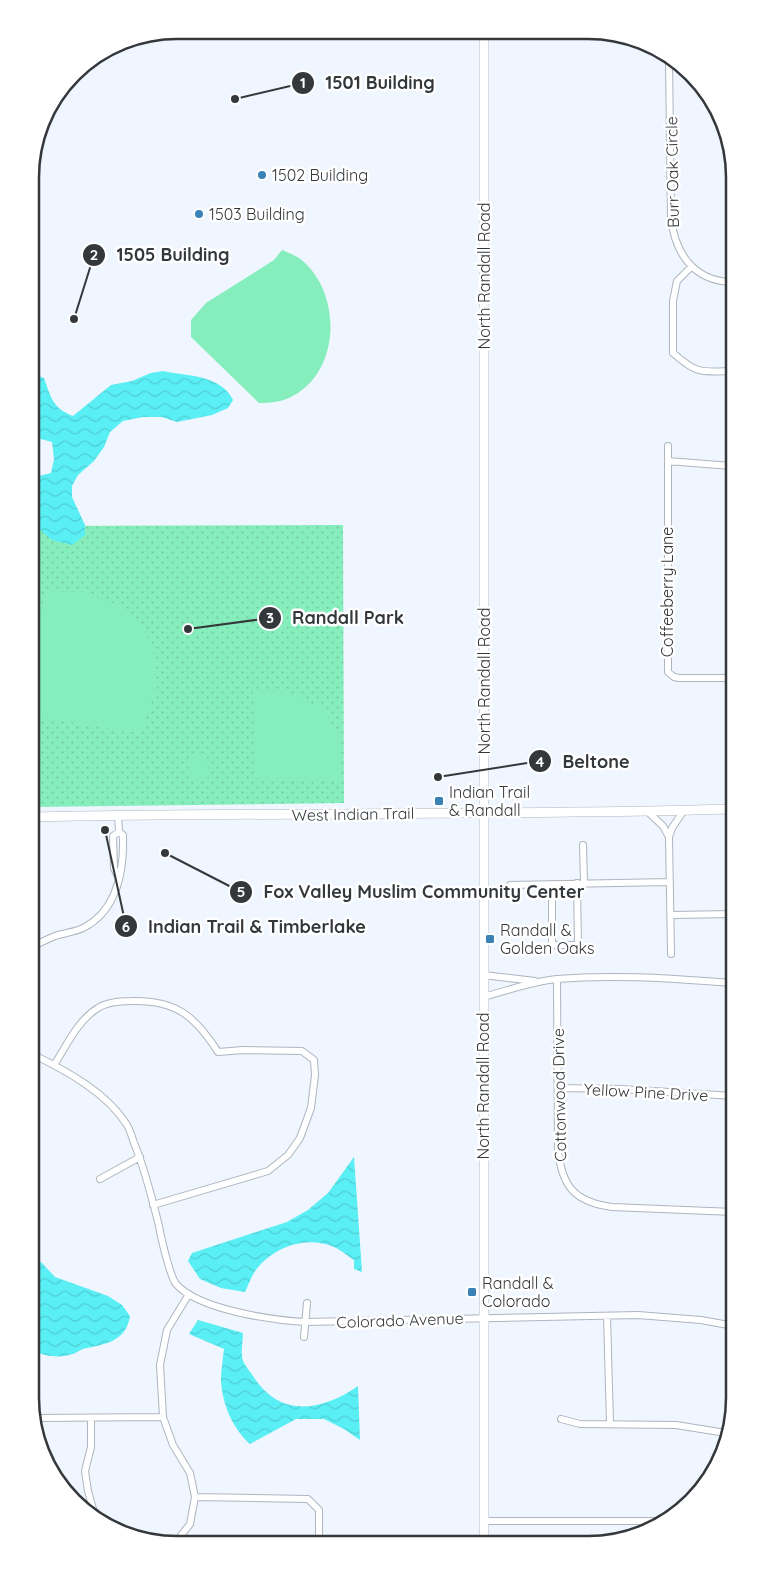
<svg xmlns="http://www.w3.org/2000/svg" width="765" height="1575" font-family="Quicksand,sans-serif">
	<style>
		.grass { fill: url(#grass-dots) }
		.pitch { fill: #86eebc }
		.water { fill: url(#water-waves) }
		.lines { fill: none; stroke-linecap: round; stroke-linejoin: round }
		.minor-casing { stroke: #aeb5bd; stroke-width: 8 }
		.secondary-casing { stroke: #aeb5bd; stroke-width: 10 }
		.minor { stroke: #fff; stroke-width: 6 }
		.secondary { stroke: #fff; stroke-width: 9 }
		.poi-dot { fill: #3a82b6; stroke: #fff; stroke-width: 2 }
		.labels { text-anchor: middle; stroke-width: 5; stroke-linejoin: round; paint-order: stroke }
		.street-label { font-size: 16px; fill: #35383b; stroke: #fff }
		.poi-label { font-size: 16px; fill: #35383b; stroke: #fff; text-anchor: start }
		.rim { fill: none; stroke: #35383b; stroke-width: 2.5 }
		.leader { fill: none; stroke: #35383b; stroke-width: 2 }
		.callout-dot { fill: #35383b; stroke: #fff; stroke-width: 2 }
		.mark-label { font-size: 15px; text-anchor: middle; font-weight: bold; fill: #fff }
		.callout-label { font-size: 18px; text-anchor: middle; font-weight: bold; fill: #35383b; stroke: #fff; stroke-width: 5; stroke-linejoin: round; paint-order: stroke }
	</style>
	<defs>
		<pattern id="grass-dots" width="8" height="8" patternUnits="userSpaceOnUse" patternTransform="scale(1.25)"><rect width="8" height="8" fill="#86eebc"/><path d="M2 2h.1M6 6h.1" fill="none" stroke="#74cda2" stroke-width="1.8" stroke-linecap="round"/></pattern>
		<pattern id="water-waves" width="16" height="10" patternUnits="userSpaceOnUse" patternTransform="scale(1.25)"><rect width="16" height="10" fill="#5aeff5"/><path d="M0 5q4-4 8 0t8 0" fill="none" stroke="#4fced3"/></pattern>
	</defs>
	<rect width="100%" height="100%" fill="#eff6ff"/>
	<!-- grass -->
	<path class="grass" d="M343 525 344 803 33 807 32 526Z"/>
	<!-- pitch -->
	<path class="pitch" d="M282 250C287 252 294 255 299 258 343 291 342 374 289 398 280 402 270 403 259 403L191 337V320L206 303 274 260Z
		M44 592H83L125 608 152 643 157 686 140 733 33 716V697Z
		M286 691 323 709 340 737V779L256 778 253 692Z
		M191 753H207L208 778 192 779Z"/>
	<!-- water -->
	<path class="water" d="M163 371C188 376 221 375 233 400L228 408 212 415 177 422 162 417H143L123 421 110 432 104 447 94 461 78 475 72 486V497L85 525V535L72 545 52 540 36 526 32 520V481L35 477 51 473 54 459 52 442 37 438 32 432V379L36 375 44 378C51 397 52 408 73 416L111 385 132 381 151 373Z
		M354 1157 362 1272 354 1269V1260C348 1256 341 1250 334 1247 306 1235 273 1247 255 1271 251 1277 248 1286 245 1292L221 1288 200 1279 188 1261 192 1253 287 1222 308 1210 328 1193Z
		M35 1259 42 1263 55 1277 108 1296 122 1305 130 1316C126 1342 105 1344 83 1349 80 1350 76 1353 73 1354 61 1358 45 1357 35 1351Z
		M198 1320 243 1333C243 1340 241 1349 242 1356 242 1363 250 1371 253 1376 280 1419 322 1411 358 1386L360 1440 344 1429 324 1419H296L250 1444C233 1429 222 1404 221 1380 221 1370 223 1359 224 1349L189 1334Z"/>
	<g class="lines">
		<!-- minor casing -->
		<g class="minor-casing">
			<path id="minor" d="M669 59 671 218C675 253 693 280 730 282
				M691 267 677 281 673 301V353C697 374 700 372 731 371
				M668 446V672L674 677 679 678H732
				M668 461 731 466
				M647 811 663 826 669 837
				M119 832 113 836 114 868 119 879
				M583 845 584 883
				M552 884V945H578L577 883
				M510 885 670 882
				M671 915 733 914
				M34 946C41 942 48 939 55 936 64 933 76 932 85 927 118 909 124 869 123 835L119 832 118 815
				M671 954 669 837 672 828 684 810
				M483 975 535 981
				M557 979 558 1150C562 1187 575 1202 612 1207L734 1212
				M483 997C507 991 532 981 557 979 616 974 675 979 733 983
				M34 1055C67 1071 107 1093 127 1125 130 1130 132 1137 134 1143 145 1169 152 1198 159 1226 161 1238 170 1276 176 1284 199 1310 272 1320 305 1322L638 1315 701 1320 734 1326
				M54 1065C67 1045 78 1020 98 1008 107 1002 122 1001 132 1001 176 1000 195 1016 218 1052L243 1050 302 1051 314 1060 315 1075 311 1108 300 1138 288 1155 268 1171 153 1205
				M558 1088 621 1089 734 1096
				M100 1179 140 1157
				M607 1316 610 1423
				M304 1337 307 1303
				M35 1418 163 1417
				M91 1418V1447L85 1471 88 1491 95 1516
				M561 1419 580 1424 676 1425 726 1433
				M195 1497 308 1499 319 1510V1541
				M484 1521H669
				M176 1542 190 1524 195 1497 190 1473 173 1445 163 1417 160 1365 167 1330 189 1294"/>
		</g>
		<!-- secondary casing -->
		<g class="secondary-casing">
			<path id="secondary" d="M33 817C266 812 499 816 732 809
				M484 1541V32"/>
		</g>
		<!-- minor -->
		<use href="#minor" class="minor"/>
		<!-- secondary -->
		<use href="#secondary" class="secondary"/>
	</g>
	<!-- markers -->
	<g class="poi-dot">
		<circle cx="262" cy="175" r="5"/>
		<circle cx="199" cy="214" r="5"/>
		<rect x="434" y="796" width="10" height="10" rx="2.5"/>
		<rect x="485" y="934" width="10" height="10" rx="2.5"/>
		<rect x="467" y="1287" width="10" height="10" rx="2.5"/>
	</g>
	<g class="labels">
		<!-- street labels -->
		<g class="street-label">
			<text transform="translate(672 172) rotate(-91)" y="6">Burr Oak Circle</text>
			<text transform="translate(484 276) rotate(-90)" y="6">North Randall Road</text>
			<text transform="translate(667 592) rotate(-90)" y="6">Coffeeberry Lane</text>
			<text transform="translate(484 681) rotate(-90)" y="6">North Randall Road</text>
			<text transform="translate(353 814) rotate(-1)" y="6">West Indian Trail</text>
			<text transform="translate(483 1086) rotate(-90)" y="6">North Randall Road</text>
			<text transform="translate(646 1092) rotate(3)" y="6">Yellow Pine Drive</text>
			<text transform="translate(559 1095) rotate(-91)" y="6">Cottonwood Drive</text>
			<text transform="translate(400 1320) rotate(-2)" y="6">Colorado Avenue</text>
		</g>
		<!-- poi labels -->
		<g class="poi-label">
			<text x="272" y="181">1502 Building</text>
			<text x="209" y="220">1503 Building</text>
			<text x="449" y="798">Indian Trail<tspan x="449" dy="18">&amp; Randall</tspan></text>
			<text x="500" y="936">Randall &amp;<tspan x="500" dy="18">Golden Oaks</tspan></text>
			<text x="482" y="1289">Randall &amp;<tspan x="482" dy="18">Colorado</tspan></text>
		</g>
	</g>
	<!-- crop -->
	<path d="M0 0H765V1575H0ZM177 39H588A138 138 0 0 1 726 177V1398A138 138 0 0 1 588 1536H177A138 138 0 0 1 39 1398V177A138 138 0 0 1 177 39Z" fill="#fff" fill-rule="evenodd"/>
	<path class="rim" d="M177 39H588A138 138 0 0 1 726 177V1398A138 138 0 0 1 588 1536H177A138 138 0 0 1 39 1398V177A138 138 0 0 1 177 39Z"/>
	<!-- callouts -->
	<path class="leader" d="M235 99L303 83M74 319L94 255M188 629L270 618M438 777L540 761M165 853L241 892M105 830L126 926"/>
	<g class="callout-dot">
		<circle cx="235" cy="99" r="5"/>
		<circle cx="74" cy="319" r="5"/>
		<circle cx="188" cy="629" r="5"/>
		<circle cx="438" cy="777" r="5"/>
		<circle cx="165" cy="853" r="5"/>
		<circle cx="105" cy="830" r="5"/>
		<circle cx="303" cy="83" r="12"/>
		<circle cx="94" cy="255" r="12"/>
		<circle cx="270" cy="618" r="12"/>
		<circle cx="540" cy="761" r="12"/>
		<circle cx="241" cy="892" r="12"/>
		<circle cx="126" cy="926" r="12"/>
	</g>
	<g class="mark-label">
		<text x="303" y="88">1</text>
		<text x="94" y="260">2</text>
		<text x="270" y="623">3</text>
		<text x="540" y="767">4</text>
		<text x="241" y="897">5</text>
		<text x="126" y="932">6</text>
	</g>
	<g class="callout-label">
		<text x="380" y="89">1501 Building</text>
		<text x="173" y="261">1505 Building</text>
		<text x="348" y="624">Randall Park</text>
		<text x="596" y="768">Beltone</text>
		<text x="424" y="898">Fox Valley Muslim Community Center</text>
		<text x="257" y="933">Indian Trail &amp; Timberlake</text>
	</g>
</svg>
